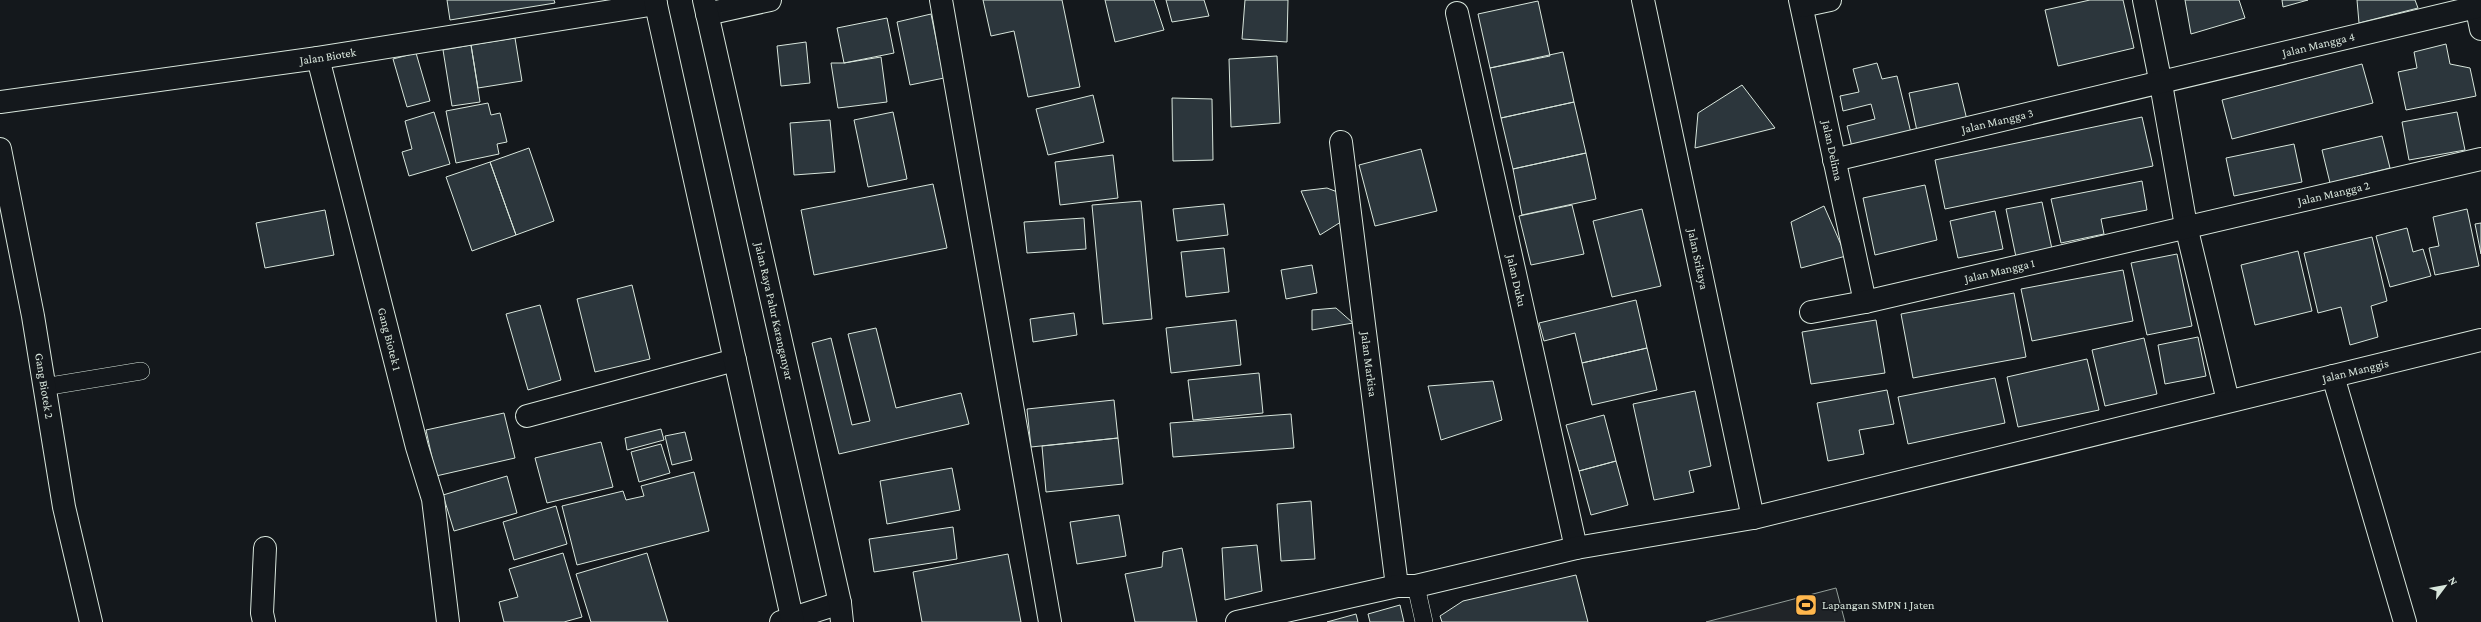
<svg xmlns="http://www.w3.org/2000/svg" width="2481" height="622" font-family="'Crimson Pro',serif">
	<style>
		.green { fill: #202428; stroke: #939e99 }
		.building { fill: #2c363c; stroke: #d8e6dc }
		.lines { fill: none; stroke-linecap: round; stroke-linejoin: round }
		.service-casing { stroke: #d8e6dc; stroke-width: 18 }
		.minor-casing { stroke: #d8e6dc; stroke-width: 24 }
		.primary-casing { stroke: #d8e6dc; stroke-width: 24 }
		.service { stroke: #14181c; stroke-width: 17 }
		.minor { stroke: #14181c; stroke-width: 22 }
		.primary { stroke: #14181c; stroke-width: 22 }
		.labels { text-anchor: middle; stroke-width: 3; stroke-linejoin: round; paint-order: stroke }
		.street-label { font-size: 12px; fill: #d8e6dc; stroke: #14181c }
		.poi-label { font-size: 12px; fill: #d8e6dc; stroke: #14181c; text-anchor: start }
	</style>
	<rect width="100%" height="100%" fill="#14181c"/>
	<!-- green -->
	<path class="green" d="M1836 588 1845 622H1706Z"/>
	<!-- building -->
	<path class="building" d="M447 0H554L555 3 450 20Z
		M983 0H1062L1080 87 1028 97 1014 31 991 36Z
		M1105 0H1154L1164 30 1115 42Z
		M1166 0H1204L1209 16 1172 22Z
		M1245 0H1288L1287 42 1242 39Z
		M2090 0H2123L2134 48 2058 66 2045 10Z
		M2185 0H2239L2245 18 2191 34Z
		M2282 0H2308L2283 7Z
		M2357 0H2415L2418 8 2359 23Z
		M1538 1 1550 56 1490 68 1478 14Z
		M931 14 944 78 910 85 897 22Z
		M887 18 894 53 844 63 837 28Z
		M515 38 522 81 478 88 471 45Z
		M806 42 810 83 781 86 777 46Z
		M2446 44 2450 64 2470 68 2476 96 2406 110 2398 72 2417 68 2414 52Z
		M471 45 480 102 452 106 443 50Z
		M1563 52 1574 102 1501 118 1490 68Z
		M416 53 430 101 407 107 393 59Z
		M1277 56 1280 123 1231 127 1229 59Z
		M881 57 887 102 838 108 831 63H844Z
		M1877 63 1882 79 1897 76 1912 137 1853 151 1847 126 1875 119 1871 104 1843 111 1840 96 1859 92 1853 69Z
		M2362 64 2373 103 2232 139 2222 100Z
		M1958 83 1967 120 1917 131 1909 93Z
		M1742 85 1775 128 1695 148 1698 113Z
		M1093 95 1104 142 1048 155 1036 109Z
		M1172 98 1212 99 1213 160 1173 161Z
		M1574 102 1586 153 1513 169 1501 118Z
		M488 103 491 115 500 113 507 142 497 144 499 154 456 163 446 111Z
		M434 112 450 164 409 176 402 152 412 149 405 121Z
		M893 112 907 179 868 187 854 120Z
		M2457 112 2465 150 2409 160 2402 122Z
		M2142 117 2153 166 1945 209 1935 160Z
		M830 120 835 172 794 175 790 123Z
		M2382 136 2390 168 2330 183 2322 150Z
		M2294 144 2302 182 2234 196 2226 158Z
		M529 148 554 221 516 235 490 162Z
		M1421 149 1437 211 1375 226 1359 165Z
		M1586 153 1596 199 1522 215 1513 169Z
		M1113 155 1118 198 1060 205 1055 162Z
		M490 162 516 235 472 251 446 177Z
		M2142 181 2147 210 2101 219 2104 234 2061 243 2051 199Z
		M933 184 947 248 814 275 801 210Z
		M1925 185 1937 240 1875 255 1863 198Z
		M1327 188 1340 193 1344 220 1320 235 1301 191Z
		M1141 201 1152 319 1103 324 1092 205Z
		M2042 202 2052 249 2016 257 2006 209Z
		M1224 204 1228 235 1177 241 1173 209Z
		M1572 205 1584 254 1531 265 1519 216Z
		M1824 206 1846 256 1801 268 1791 222Z
		M1642 209 1661 286 1612 297 1593 221Z
		M2467 209 2479 266 2435 275 2429 248 2439 246 2433 217Z
		M325 210 334 255 265 268 256 223Z
		M1995 211 2003 249 1958 258 1950 221Z
		M1084 218 1086 249 1027 253 1024 222Z
		M2481 223V254L2475 224Z
		M2407 228 2413 252 2423 249 2431 276 2390 287 2376 236Z
		M2372 237 2387 301 2371 306 2378 337 2350 345 2341 307 2318 313 2304 253Z
		M1224 248 1229 292 1186 297 1181 252Z
		M2298 251 2312 311 2255 325 2241 265Z
		M2177 254 2192 326 2147 335 2131 263Z
		M1312 265 1317 293 1286 299 1281 270Z
		M2123 270 2133 321 2032 341 2021 289Z
		M632 285 650 359 595 372 577 299Z
		M2014 293 2026 357 1913 378 1901 314Z
		M1636 300 1647 348 1582 363 1575 333 1544 341 1539 323Z
		M540 305 561 380 528 390 506 314Z
		M1336 308 1353 323 1312 330V310Z
		M1074 313 1077 335 1033 342 1030 319Z
		M1236 320 1241 365 1171 373 1166 328Z
		M1876 320 1885 373 1811 384 1802 332Z
		M876 328 896 408 961 393 969 424 839 454 812 343 831 338 852 425 870 421 848 334Z
		M2198 337 2206 376 2165 384 2158 345Z
		M2144 338 2157 394 2105 406 2092 350Z
		M1647 348 1657 390 1592 405 1582 363Z
		M2087 359 2099 410 2018 427 2007 377Z
		M1259 373 1263 413 1193 420 1188 380Z
		M1995 378 2005 423 1908 444 1898 397Z
		M1493 381 1502 420 1441 440 1428 386Z
		M1887 390 1894 424 1859 430 1864 454 1828 461 1817 403Z
		M1695 391 1711 466 1689 471 1694 492 1654 500 1633 404Z
		M1114 400 1118 438 1031 447 1027 409Z
		M504 413 515 458 436 476 426 430Z
		M1291 414 1294 448 1173 457 1170 423Z
		M1604 415 1616 461 1579 471 1566 425Z
		M661 429 664 440 627 450 625 438Z
		M685 432 692 460 672 465 665 436Z
		M1118 438 1123 484 1046 492 1042 446Z
		M601 442 613 487 547 503 535 458Z
		M661 444 670 473 639 482 631 452Z
		M1616 461 1628 505 1591 515 1579 471Z
		M952 468 960 510 887 524 880 481Z
		M694 472 709 531 577 565 562 506 623 491 626 500 644 496 641 486Z
		M507 476 517 513 454 531 443 495Z
		M1311 501 1315 559 1281 561 1277 504Z
		M556 506 567 544 514 560 503 522Z
		M1119 515 1126 556 1077 564 1070 522Z
		M953 527 957 559 874 572 869 539Z
		M1257 545 1262 591 1225 600 1222 548Z
		M1182 548 1197 622H1135L1125 574 1162 567 1163 552Z
		M563 553 582 617 564 622H504L499 602 518 597 509 569Z
		M647 553 668 622H591L576 574Z
		M1008 554 1021 622H922L913 572Z
		M1576 575 1588 622H1442L1440 616 1463 601Z
		M1400 605 1404 622H1370L1368 614Z
		M1356 614 1358 622H1327Z"/>
	<g class="lines">
		<!-- service casing -->
		<g class="service-casing">
			<path id="service" d="M44 387 141 371
				M1416 586 1424 622"/>
		</g>
		<!-- minor casing -->
		<g class="minor-casing">
			<g id="minor">
				<path d="M941 0 1050 622"/>
				<path id="s1" d="M1643 0 1753 518"/>
				<path id="s2" d="M1800 0 1865 302"/>
				<path d="M2144 0 2161 84 2186 226 2228 401"/>
				<path d="M2475 0 2481 29"/>
				<path d="M1802 6 1830 0"/>
				<path id="s3" d="M1457 13 1576 548"/>
				<path d="M707 14 770 0"/>
				<path id="s4" d="M318 58 417 447 433 499 448 622"/>
				<path id="s5" d="M0 102 318 58 656 4"/>
				<path id="s6" d="M1341 142 1397 586"/>
				<path id="s7" d="M0 149 33 316 64 507 91 622"/>
				<path id="s8" d="M1834 160 2476 7"/>
				<path id="s9" d="M1811 312 1865 302 2481 159"/>
				<path d="M2333 376 2405 622"/>
				<path d="M527 416 735 360"/>
				<path d="M264 622 262 613 265 548"/>
				<path d="M781 622 840 603"/>
				<path id="s10" d="M1237 622 1397 586H1416L1576 548 1753 518 2481 340"/>
			</g>
		</g>
		<!-- primary casing -->
		<g class="primary-casing">
			<g id="primary">
				<path d="M655 0 793 622"/>
				<path id="s11" d="M704 0 840 603 842 622"/>
			</g>
		</g>
		<!-- service -->
		<use href="#service" class="service"/>
		<!-- minor -->
		<use href="#minor" class="minor"/>
		<!-- primary -->
		<use href="#primary" class="primary"/>
	</g>
	<!-- icons -->
	<defs>
		<g id="stadium-square" transform="scale(1.15)"><rect x="-9" y="-9" width="18" height="18" rx="4" fill="#ffb74d" stroke="#14181c"/><path d="M0-5a6.5 5 0 1 0 0 10a6.5 5 0 1 0 0-10ZM-3.5-1.8h7v3.6h-7Z" fill="#111"/></g>
	</defs>
	<g fill-rule="evenodd">
		<use href="#stadium-square" x="1806" y="605"/>
	</g>
	<g class="labels">
		<!-- street labels -->
		<g class="street-label">
			<text dy="4" stroke="none"><textPath href="#s8" startOffset="498">Jalan Mangga 4</textPath></text>
			<text dy="4" stroke="none"><textPath href="#s5" startOffset="331">Jalan Biotek</textPath></text>
			<text dy="4" stroke="none"><textPath href="#s8" startOffset="168">Jalan Mangga 3</textPath></text>
			<text dy="4" stroke="none"><textPath href="#s2" startOffset="154">Jalan Delima</textPath></text>
			<text dy="4" stroke="none"><textPath href="#s9" startOffset="536">Jalan Mangga 2</textPath></text>
			<text dy="4" stroke="none"><textPath href="#s1" startOffset="265">Jalan Srikaya</textPath></text>
			<text dy="4" stroke="none"><textPath href="#s9" startOffset="193">Jalan Mangga 1</textPath></text>
			<text dy="4" stroke="none"><textPath href="#s3" startOffset="274">Jalan Duku</textPath></text>
			<text dy="4" stroke="none"><textPath href="#s11" startOffset="319">Jalan Raya Palur Karanganyar</textPath></text>
			<text dy="4" stroke="none"><textPath href="#s4" startOffset="290">Gang Biotek 1</textPath></text>
			<text dy="4" stroke="none"><textPath href="#s6" startOffset="224">Jalan Markisa</textPath></text>
			<text dy="4" stroke="none"><textPath href="#s10" startOffset="1147">Jalan Manggis</textPath></text>
			<text dy="4" stroke="none"><textPath href="#s7" startOffset="241">Gang Biotek 2</textPath></text>
		</g>
		<!-- poi labels -->
		<g class="poi-label">
			<text x="1822" y="609">Lapangan SMPN 1 Jaten</text>
		</g>
	</g>
	<!-- north arrow -->
	<g transform="translate(2445 586) rotate(58)" stroke="#14181c" stroke-width="3" paint-order="stroke">
	<path d="M0-3L7 15L0 10L-7 15Z" fill="#d8e6dc"/>
	<text y="-6" font-size="11" font-weight="bold" text-anchor="middle" fill="#d8e6dc">N</text>
	</g>
</svg>
